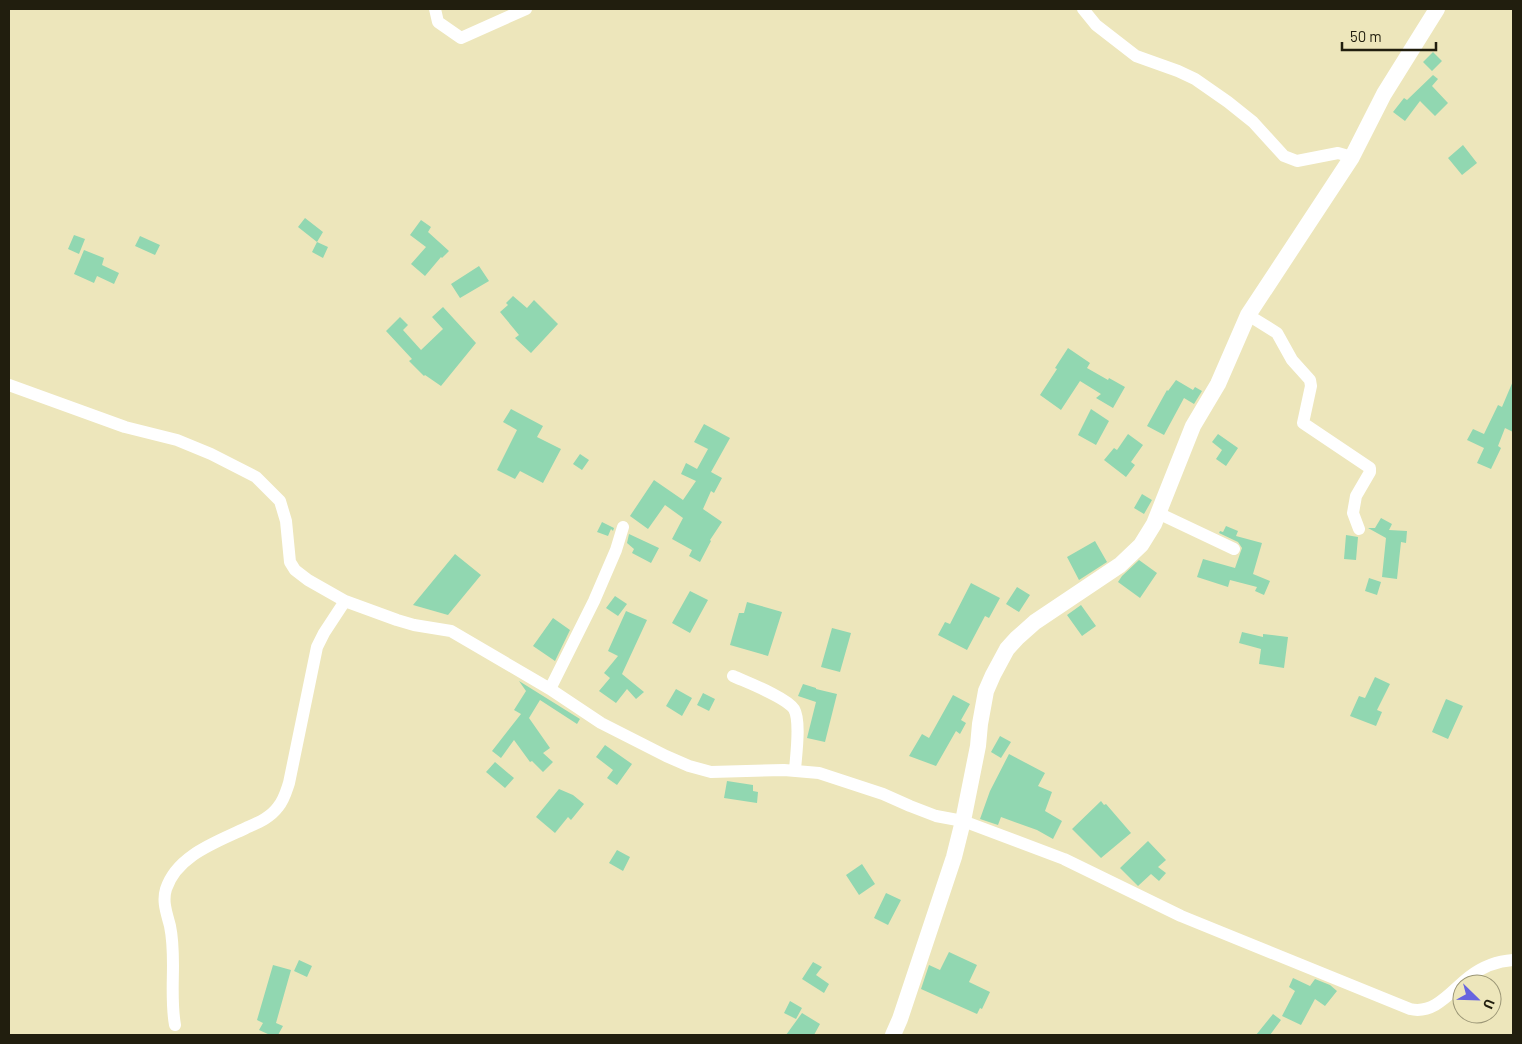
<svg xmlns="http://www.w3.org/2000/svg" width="1522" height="1044" font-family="Barlow,sans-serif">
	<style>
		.building { fill: #91d7b1 }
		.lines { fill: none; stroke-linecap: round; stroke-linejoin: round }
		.minor { stroke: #fff; stroke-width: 12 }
		.major { stroke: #fff; stroke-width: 16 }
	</style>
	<rect width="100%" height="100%" fill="#ede6bb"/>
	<!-- building -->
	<path class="building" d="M1433 52 1442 61 1432 71 1423 62Z
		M1433 75 1438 79 1432 86 1448 103 1435 116 1420 101 1405 121 1393 112 1404 98 1407 100Z
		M1463 145 1477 163 1462 175 1448 158Z
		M305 218 323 232 317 242 328 247 323 258 312 252 317 242 298 227Z
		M421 220 431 227 428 232 449 251 442 258 441 257 425 276 411 264 426 247 410 235Z
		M74 235 85 239 79 254 68 249Z
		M140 236 160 245 155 255 135 246Z
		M84 250 104 258 102 265 119 273 114 284 97 276 94 283 74 274Z
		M479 266 489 281 460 298 451 284Z
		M513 296 527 308 534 300 558 324 531 353 515 338 519 335 500 312 508 305 506 303Z
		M443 307 476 343 441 386 425 375 424 376 409 361 412 359 386 331 400 317 408 325 403 330 421 350 443 329 432 317Z
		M1068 348 1090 363 1087 368 1108 380 1109 378 1125 387 1113 408 1096 398 1101 394 1080 381 1061 410 1040 395 1057 369 1055 368Z
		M1176 380 1193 390 1195 387 1202 391 1194 404 1184 398 1164 435 1147 426 1167 390 1168 391Z
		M1513 381V432L1505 428 1498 446 1501 448 1491 469 1477 463 1484 448 1467 440 1473 429 1484 434 1498 405 1502 407Z
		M511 409 543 426 537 437 561 449 543 483 520 471 515 479 497 470 517 430 503 422Z
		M1091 409 1109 421 1096 445 1078 435Z
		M704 424 730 438 711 472 722 478 714 493 711 491 703 509 722 522 710 540 711 541 700 562 689 556 692 550 672 539 683 518 665 505 648 529 630 516 654 480 683 500 696 481 681 474 686 463 697 469 708 449 694 442Z
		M1128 434 1143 445 1131 462 1135 465 1126 477 1104 460 1114 448 1117 450Z
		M1218 434 1238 448 1226 466 1216 459 1222 450 1212 442Z
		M580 454 589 460 582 470 573 464Z
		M1142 494 1152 500 1144 514 1134 508Z
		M1381 518 1392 524 1389 530 1407 531 1406 543 1401 542 1397 579 1382 577 1386 538 1368 528H1375Z
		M602 522 614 528 613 531 611 529 608 536 597 532Z
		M1226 526 1238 531 1236 536 1262 543 1253 574 1270 581 1264 595 1255 591 1257 587 1230 580 1228 587 1197 577 1203 559 1235 568 1242 548 1238 542 1219 533 1220 531 1223 532Z
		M629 534 659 548 651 563 632 553 634 549 627 543Z
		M1346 535 1358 537 1356 560 1344 559Z
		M1095 541 1107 562 1079 580 1067 557Z
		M455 554 481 575 448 615 413 605Z
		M1139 560 1157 573 1140 598 1118 582 1122 576Z
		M1369 578 1381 582 1377 595 1365 591Z
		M971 583 1000 598 989 618 985 616 967 650 938 635 945 622 950 624Z
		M1017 587 1030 595 1019 612 1006 604Z
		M690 591 708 600 690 633 672 623Z
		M615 596 627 604 618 616 606 608Z
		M747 602 782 612 768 656 730 645 739 613H744Z
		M1081 605 1096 626 1082 636 1067 615Z
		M626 611 647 620 622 674 644 692 636 699 627 689 616 703 599 691 610 678 604 673 618 656 608 651Z
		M553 618 570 630 555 661 533 646Z
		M832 628 851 633 840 672 821 667Z
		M1242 632 1263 637V634L1288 637 1284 668 1259 664 1261 649 1239 643Z
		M1375 677 1390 684 1377 710 1382 712 1376 726 1350 716 1359 696 1365 698Z
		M519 681 580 719 577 724 540 700 529 718 550 748 543 753 553 762 543 772 532 761 530 762 514 740 501 758 492 751 521 714 514 710 526 691Z
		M803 684 816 688V689L837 694 825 742 807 738 816 702 798 696Z
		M676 689 692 698 682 716 666 706Z
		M703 693 715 699 709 711 697 705Z
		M953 695 970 704 961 720 966 723 960 734 956 731 936 766 909 756 922 734 929 738Z
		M1446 699 1463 706 1448 739 1432 732Z
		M1000 736 1011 742 1001 758 991 752Z
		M605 745 632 764 617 785 607 778 613 770 596 757Z
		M1009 754 1045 773 1038 786 1052 792 1045 811 1062 821 1053 839 1037 830 1001 817 998 825 980 819 990 791Z
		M495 762 514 778 505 788 486 772Z
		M727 781 753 785V791L758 792 757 803 724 798Z
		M559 789 573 795 584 804 571 820 568 817 555 833 536 817Z
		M1101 801 1104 805 1106 804 1131 833 1101 858 1072 829Z
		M1148 841 1166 860 1158 867 1166 873 1159 881 1151 874 1138 886 1120 868Z
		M617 850 630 857 623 871 609 863Z
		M862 864 875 884 859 895 846 875Z
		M886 893 901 900 888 925 874 918Z
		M949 952 977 965 969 982 990 992 982 1009 980 1008 977 1014 921 989 929 965 940 970Z
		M299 960 312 966 307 977 294 971Z
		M813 962 822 967 816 975 829 984 824 993 802 979Z
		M273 965 291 970 276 1023 283 1026 278 1035H270L259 1030 263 1023 257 1020Z
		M1293 978 1310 986 1315 979 1330 985 1337 991 1325 1006 1315 999 1301 1025 1282 1016 1295 991 1289 987Z
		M790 1001 802 1008 796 1019 784 1013Z
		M802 1013 820 1024 814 1035H786Z
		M1273 1014 1281 1020 1270 1035H1256Z"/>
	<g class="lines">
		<!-- minor -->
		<path class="minor" d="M435 9 438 22 461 38 526 9
			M1083 9 1096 25 1136 56 1178 71 1195 79 1228 102 1253 122 1284 156 1297 161 1338 153 1352 157
			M1248 315 1277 333 1292 360 1310 380 1311 386 1303 423 1370 468V472L1356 496 1353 513 1359 529
			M9 385 125 427 177 440 211 454 256 477 280 501 286 521 290 562 295 570 308 580 345 601 397 620 414 625 451 631 550 689 601 723 666 756 689 766 711 772 784 770 819 773 883 794 910 806 936 816 963 821 1064 859 1181 916 1410 1009C1435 1015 1452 990 1469 977 1482 967 1497 961 1513 960
			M1158 513 1234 549
			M733 676C746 682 786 697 794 709 801 721 796 755 795 770
			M550 689 594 601 616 550 623 527
			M175 1025C169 992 177 959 170 926 167 914 162 902 166 889 177 855 217 842 246 828 257 823 270 818 278 807 284 800 286 792 289 783L317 647 324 633 345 601"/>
		<!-- major -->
		<path class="major" d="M893 1035 900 1019 954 857 963 821 978 746 980 724 986 691 993 675 1007 649 1017 638 1035 622 1120 565 1141 545 1154 524 1193 426 1218 384 1248 315 1352 157 1384 94 1437 9"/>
	</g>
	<!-- border -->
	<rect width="1522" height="1044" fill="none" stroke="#211e0e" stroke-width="20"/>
	<!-- north arrow -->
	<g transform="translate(1477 999) rotate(113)"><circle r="24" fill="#ede6bb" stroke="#9b9676"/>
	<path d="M0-4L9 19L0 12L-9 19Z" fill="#6865df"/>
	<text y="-8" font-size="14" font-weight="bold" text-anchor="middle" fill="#211e0e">U</text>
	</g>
	<!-- scale -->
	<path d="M1342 42v8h94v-8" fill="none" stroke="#211e0e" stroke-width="2.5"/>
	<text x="1350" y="42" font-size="15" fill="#211e0e" stroke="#ede6bb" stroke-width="4" paint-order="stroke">50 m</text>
</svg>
